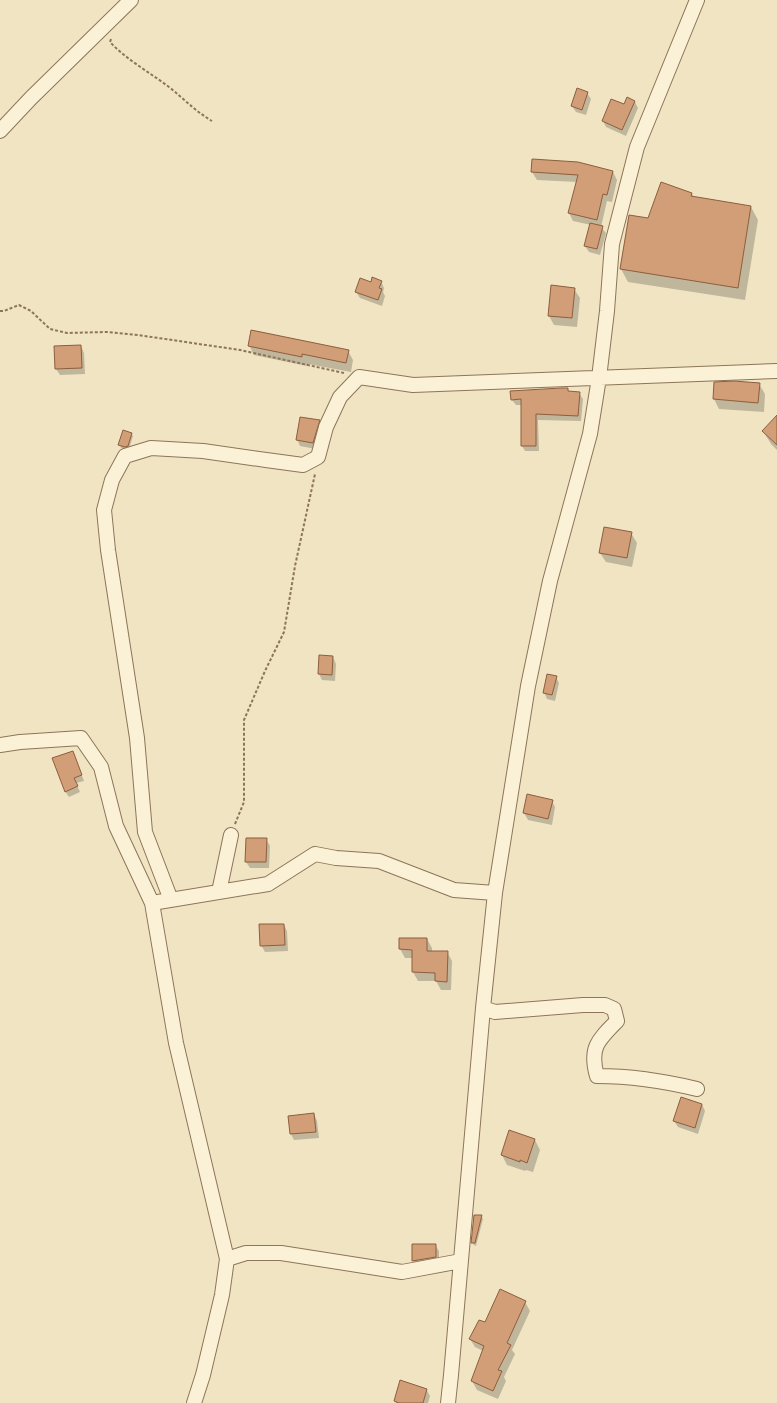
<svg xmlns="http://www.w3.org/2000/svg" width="777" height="1403" font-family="'Roboto Serif',serif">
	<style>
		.shadow { fill: #0003 }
		.building { fill: #d19e77; stroke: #8d5e3d }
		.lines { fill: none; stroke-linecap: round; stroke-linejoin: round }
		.street-casing { stroke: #8c7559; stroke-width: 16 }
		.path { stroke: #8c7559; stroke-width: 2; stroke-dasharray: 3 2; stroke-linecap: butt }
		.street { stroke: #fbf1d7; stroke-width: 14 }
	</style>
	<rect width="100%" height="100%" fill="#f0e4c3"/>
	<!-- shadow -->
	<path class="shadow" d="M587 93 591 99 586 115 576 112 572 106Z
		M627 98 635 102 638 108 626 136 606 127 603 121 624 106Z
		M532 172H613L617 180 612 202 607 201 601 227 606 233 600 255 589 252 585 246 591 225 573 221 569 213 577 182 537 180Z
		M661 183 692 194 694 198 751 207 758 220 745 300 628 282 621 269 649 219Z
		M381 281 384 288 383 292 385 296 382 306 360 298 356 292 372 283Z
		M574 289 580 298 577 327 554 325 549 316Z
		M249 345 348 351 353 360 351 372 308 364 307 366 254 355Z
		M81 346 84 353 85 374 60 375 56 369Z
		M759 384 765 394 764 412 719 409 714 399Z
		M567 389 569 392 579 393 583 399 581 421 538 420 539 451H525L522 446V405H516L512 400Z
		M777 417V450L771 444 763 431Z
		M319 421 323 427 316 449 300 446 297 439Z
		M131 434 133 436 129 449 121 448 120 445Z
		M631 533 637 543 632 567 606 562 600 553Z
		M333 657 336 664 335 681 322 680 319 674Z
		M556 677 559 683 555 701 547 699 544 692Z
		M73 752 84 781 76 783 80 792 69 797 65 791Z
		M552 801 555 807 552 825 528 820 524 813Z
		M266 839 270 846 269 868H250L246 862Z
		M284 925 287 931 288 951 265 952 261 945Z
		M400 939H427L432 948V952H447L452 961 451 990H441L436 981H418L413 972V958H405L400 949Z
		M702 1104 705 1111 698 1134 678 1127 674 1121Z
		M314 1114 317 1121 319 1138 294 1140 291 1134 289 1117Z
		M510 1131 535 1140 540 1150 533 1172 526 1170 525 1171 507 1165 502 1155Z
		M481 1216 483 1219 476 1246 474 1245 472 1242Z
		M435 1245 439 1251V1263L416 1267 413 1260Z
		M525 1302 530 1311 512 1350 515 1354 504 1377 506 1381 498 1399 477 1390 472 1381 483 1351 475 1347 470 1339 485 1324Z
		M401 1382 426 1389 430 1396 428 1403H396L395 1401Z"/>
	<!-- building -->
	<path class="building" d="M577 88 588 92 582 110 571 106Z
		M627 97 635 101 622 130 602 121 611 99 624 104Z
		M532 159 578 162 613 171 607 195 603 194 597 220 568 213 578 175 531 172Z
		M661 182 692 193 691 196 751 206 738 288 620 269 629 215 648 218Z
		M590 223 603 226 597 249 584 246Z
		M372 277 382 281 379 288 382 289 378 300 355 292 360 278 371 282Z
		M551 285 575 288 572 318 548 316Z
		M251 330 349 350 346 363 302 354V357L248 346Z
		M81 345 82 368 55 369 54 346Z
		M734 381 760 383 758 403 713 399 714 382Z
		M561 388H568V391L580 392 578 416 536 414V446H521V399L511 400 510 391Z
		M777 415V445L762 431Z
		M300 417 320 420 313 443 296 440Z
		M123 430 132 433 128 446 125 447 118 445Z
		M604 527 632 532 627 558 599 553Z
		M319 655 333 656 332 675 318 674Z
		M547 674 557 676 552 695 543 693Z
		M73 751 82 775 74 778 78 786 65 792 52 758Z
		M527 794 553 800 548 819 523 813Z
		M246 838H267L266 862H245Z
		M259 924H284L285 945 260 946Z
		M399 938H427V951H448L447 982 435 981V973L412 972V950L399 949Z
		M681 1097 702 1104 695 1128 673 1121Z
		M314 1113 316 1132 290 1134 288 1116Z
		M509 1130 535 1139 527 1163 520 1160V1162L501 1155Z
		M474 1215H482L475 1243H471Z
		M412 1244H436V1257L412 1261Z
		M500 1289 526 1301 507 1343 511 1345 498 1370 502 1371 493 1391 471 1381 484 1346 469 1339 479 1320 485 1322Z
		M400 1380 427 1389 423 1403H399L394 1401Z"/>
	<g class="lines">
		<!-- street casing -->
		<g class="street-casing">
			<path id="street" d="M0 131 31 98 131 0
				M0 745 20 742 81 738 101 767 116 826 152 903 268 884 315 854 336 858 379 861 454 890 495 893
				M219 892 231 835
				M171 900 145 832 137 738 108 550 104 510 112 480 125 456 151 448 203 451 266 460 303 465 318 457 326 427 340 397 359 377 413 385 777 371
				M152 903 176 1043 227 1259 222 1295 203 1375 194 1403
				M483 1008 495 1012 583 1005H605L614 1009 617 1021C598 1040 589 1048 597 1076 631 1076 664 1081 697 1089
				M227 1259 246 1253H281L402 1272 461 1261
				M448 1403 451 1375 483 1008 495 893 528 686 550 581 590 434 599 378 607 311 612 244 637 147 697 0"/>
		</g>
		<!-- path -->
		<path class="path" d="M111 39 110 42C127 60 149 72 169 87 184 99 195 111 212 121
			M0 311H4L19 305 31 311 50 329 67 333 107 332 138 335 240 350 344 373
			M235 824 244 802V720L265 671 284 632 295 566 315 474"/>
		<!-- street -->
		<use href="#street" class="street"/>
	</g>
</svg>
